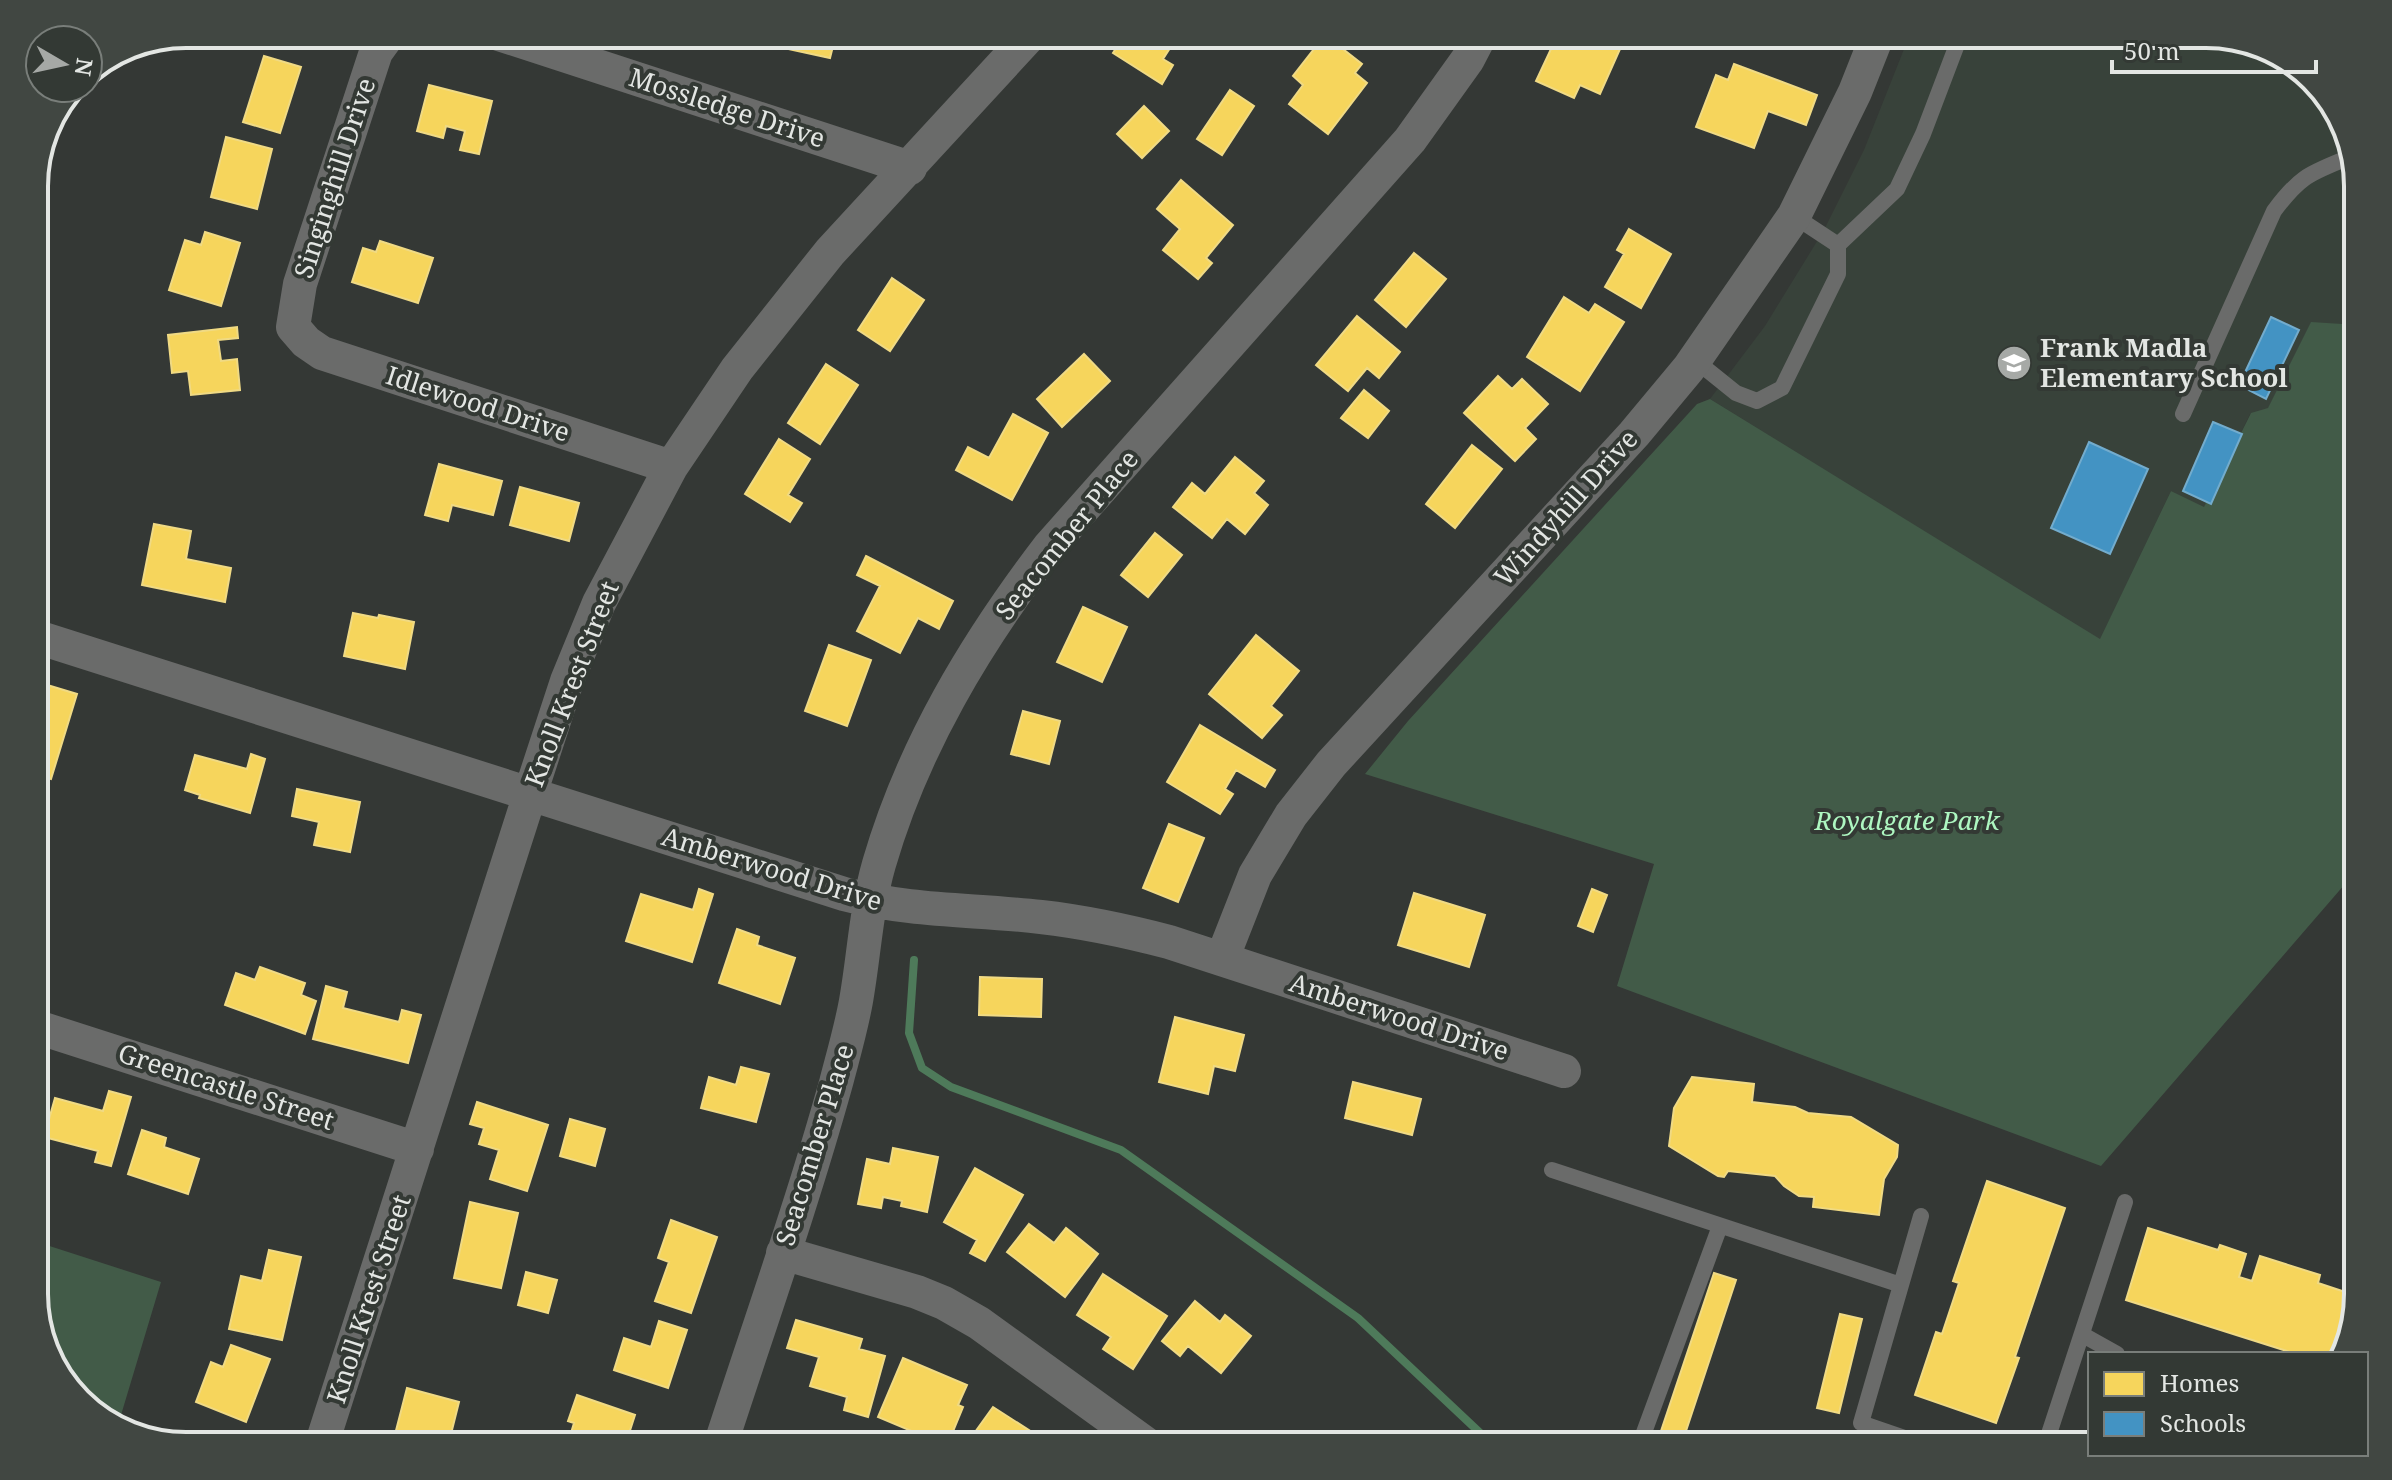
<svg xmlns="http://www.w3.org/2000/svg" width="2392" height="1480" font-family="'Noto Serif',serif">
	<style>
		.built { fill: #38423a }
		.green { fill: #425b48 }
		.homes { fill: #f6d55c; stroke: #f0da84; stroke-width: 2 }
		.schools { fill: #4393c3; stroke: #73accd; stroke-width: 2 }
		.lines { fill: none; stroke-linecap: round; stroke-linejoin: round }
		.stream { stroke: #4e7a5a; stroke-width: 8 }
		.lane { stroke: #6a6b6a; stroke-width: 16 }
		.street { stroke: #6a6b6a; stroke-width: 34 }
		.labels { text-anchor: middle; stroke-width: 8; stroke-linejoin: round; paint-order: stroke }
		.street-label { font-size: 26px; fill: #e3e6e3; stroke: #333934 }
		.poi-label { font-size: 26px; font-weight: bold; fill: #e3e6e3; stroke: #333934; text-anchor: start }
		.park-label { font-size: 26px; font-style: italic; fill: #aef7c1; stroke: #333934 }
		.rim { fill: none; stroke: #e3e6e3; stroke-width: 4 }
	</style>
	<rect width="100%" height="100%" fill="#343835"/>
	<!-- built -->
	<path class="built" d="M1910 34H2206L2290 59 2338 111 2358 186V325L2311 323 2268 409 2250 414 2204 508 2171 491 2100 640 1710 399 1765 326 1824 230 1864 150Z"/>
	<!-- green -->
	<path class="green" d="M2311 322 2358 325V869L2101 1166 1617 986 1654 864 1365 774 1408 721 1697 404 1710 399 2100 639 2171 491 2204 507 2251 413 2268 408Z
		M34 1241 161 1282 118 1425 102 1421 55 1370 34 1303Z"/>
	<!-- homes -->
	<path class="homes" d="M273 34H303L298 45Z
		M773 34H836L830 58 770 45Z
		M1125 34H1179L1163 59 1173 65 1162 84 1113 53Z
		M1558 34H1587L1620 49 1600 94 1580 85 1574 98 1536 81Z
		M1325 35 1362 64 1355 73 1367 83 1328 134 1289 104 1303 85 1293 76Z
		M264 56 301 67 280 133 243 122Z
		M1734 64 1817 95 1806 125 1768 111 1754 148 1696 127 1716 75 1728 80Z
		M429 85 492 101 479 154 460 150 465 131 446 126 443 138 417 131Z
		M1230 90 1254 106 1222 155 1197 139Z
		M1144 106 1169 131 1142 158 1117 134Z
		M226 137 272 149 257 209 211 197Z
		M1181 180 1233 225 1206 258 1212 263 1198 279 1163 250 1180 229 1157 209Z
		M1629 229 1671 254 1641 308 1605 287 1624 254 1617 250Z
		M205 232 240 243 221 306 169 290 185 240 201 245Z
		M380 241 433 258 418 303 352 282 363 248 376 252Z
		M1414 253 1446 279 1406 327 1375 300Z
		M892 278 924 300 890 351 858 330Z
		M1564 297 1589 313 1595 304 1624 322 1580 391 1527 357Z
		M1357 316 1400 352 1379 378 1367 368 1348 391 1316 365Z
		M237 327 238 338 218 340 221 361 237 359 240 390 191 395 188 371 172 373 168 335Z
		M1084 354 1110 381 1062 427 1037 399Z
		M826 364 858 385 820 444 788 423Z
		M1498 376 1512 389 1522 379 1548 404 1525 428 1536 439 1515 461 1464 413Z
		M1364 390 1389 411 1368 438 1341 418Z
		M1013 414 1048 433 1012 500 956 470 968 447 989 458Z
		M779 439 810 459 788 495 802 503 790 522 745 494Z
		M1472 445 1502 469 1455 528 1426 504Z
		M1235 457 1264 481 1254 493 1268 505 1245 534 1227 519 1212 538 1173 507 1192 483 1205 494Z
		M439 464 502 481 493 515 452 505 448 521 425 515Z
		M520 487 579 503 569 541 510 525Z
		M154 524 191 531 186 559 231 568 225 602 142 585Z
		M1155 533 1182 555 1148 597 1121 575Z
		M866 556 953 601 939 629 918 618 900 653 857 631 880 586 857 575Z
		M1083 607 1127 627 1102 682 1057 662Z
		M353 613 378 618 379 615 414 622 405 669 344 656Z
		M1256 635 1299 671 1271 706 1282 715 1262 738 1209 694Z
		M829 645 871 660 847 726 805 711Z
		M34 681 77 694 51 779 34 774Z
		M1023 711 1060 721 1049 764 1011 754Z
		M1200 725 1275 770 1265 787 1236 770 1225 789 1233 794 1220 814 1167 782Z
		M251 754 265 759 250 813 199 798 200 795 185 790 195 755 247 769Z
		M297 789 360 802 350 852 314 845 319 822 292 816Z
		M1169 824 1204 838 1178 902 1143 888Z
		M699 889 713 894 692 962 626 941 641 894 693 910Z
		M1592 889 1607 895 1593 932 1578 926Z
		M1414 893 1485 915 1469 967 1398 945Z
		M737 929 759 937 757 945 795 958 780 1004 719 983Z
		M260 967 305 983 301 995 316 1001 305 1034 225 1005 236 973 255 980Z
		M980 977 1042 979 1041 1017 979 1015Z
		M326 986 347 992 343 1008 399 1022 402 1010 421 1015 408 1063 313 1039Z
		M1175 1017 1244 1035 1235 1071 1214 1066 1208 1094 1159 1082Z
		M741 1067 769 1074 756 1122 701 1108 709 1077 736 1085Z
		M1692 1077 1754 1084 1752 1102 1795 1107 1808 1113 1851 1117 1898 1145 1897 1157 1884 1179 1879 1215 1813 1207 1814 1197 1799 1196 1784 1186 1775 1176 1728 1171 1724 1177 1718 1176 1669 1146 1674 1108Z
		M1353 1082 1421 1099 1412 1135 1345 1118Z
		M109 1091 131 1097 111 1166 95 1162 98 1151 44 1137 55 1098 103 1111Z
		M477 1102 548 1125 527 1191 490 1179 499 1150 479 1144 484 1128 470 1124Z
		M570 1119 605 1129 595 1166 560 1156Z
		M142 1130 166 1138 164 1147 199 1159 188 1194 128 1174Z
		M893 1148 938 1157 927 1212 901 1206 902 1201 883 1197 881 1208 858 1204 867 1159 890 1164Z
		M975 1168 1023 1195 985 1261 970 1253 977 1240 944 1222Z
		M1987 1181 2065 1208 2015 1357 2019 1358 1996 1423 1915 1395 1936 1332 1942 1334 1959 1283 1953 1281Z
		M470 1202 518 1213 501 1288 454 1278Z
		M671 1220 717 1237 691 1313 655 1301 669 1262 658 1258Z
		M1029 1224 1054 1243 1066 1228 1098 1254 1065 1297 1007 1252Z
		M2148 1228 2218 1250 2220 1245 2246 1254 2239 1277 2252 1281 2260 1256 2320 1275 2318 1283 2354 1295 2336 1354 2293 1353 2126 1300Z
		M269 1250 301 1257 282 1340 229 1329 241 1276 262 1281Z
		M526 1272 557 1280 548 1313 518 1305Z
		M1714 1273 1736 1280 1681 1446H1656Z
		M1103 1274 1167 1316 1133 1369 1103 1349 1111 1337 1077 1315Z
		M1195 1301 1220 1322 1225 1315 1251 1336 1221 1373 1188 1346 1180 1356 1162 1341Z
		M1840 1314 1862 1319 1839 1413 1817 1408Z
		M796 1320 862 1339 859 1349 885 1356 868 1417 844 1410 847 1397 810 1386 819 1357 787 1348Z
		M659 1321 687 1330 668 1388 614 1370 624 1338 651 1347Z
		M231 1345 270 1359 246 1422 196 1402 211 1362 223 1367Z
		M903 1358 967 1385 958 1405 963 1407 947 1446 878 1417Z
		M407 1388 459 1402 448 1446H392Z
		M577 1395 635 1415 625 1446H567L574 1423 568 1421Z
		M993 1407 1035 1434 1026 1446H965Z"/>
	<!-- schools -->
	<path class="schools" d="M2271 317 2299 330 2266 399 2239 385Z
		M2213 422 2242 434 2211 504 2183 491Z
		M2089 442 2148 469 2110 554 2051 528Z"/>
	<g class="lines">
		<!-- stream -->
		<path class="stream" d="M914 960 909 1033 922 1068 951 1087 1121 1150 1358 1318 1494 1446"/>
		<!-- lane -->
		<path class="lane" d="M1794 216 1838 245 1897 189 1923 134 1961 34
			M1695 360 1736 393 1757 401 1782 388 1838 274V245
			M2183 414 2274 211C2301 175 2309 174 2350 157
			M1552 1170 1901 1285
			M1921 1216 1861 1423 1928 1446
			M2083 1335 2117 1354
			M1639 1446 1720 1226
			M2045 1446 2125 1202"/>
		<!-- street -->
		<path class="street" d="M389 34 376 52 300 284 293 327 306 342 322 353 671 467
			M499 34 910 168
			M34 636 844 894C913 912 972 909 1041 917 1085 922 1127 931 1169 942L1564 1071
			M1222 959 1255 875 1291 815 1331 764 1634 434 1689 368 1794 216 1855 92 1878 34
			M34 1026 417 1149
			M783 1253 917 1292 944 1303 979 1323 1149 1446
			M321 1446 530 794 567 681 599 603 671 467 737 369 830 252 1031 34
			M720 1446C759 1326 802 1205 836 1083 843 1056 851 1029 856 1001 864 956 866 909 879 864 913 747 975 644 1049 547L1410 140 1468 59 1481 34"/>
	</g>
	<!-- icons -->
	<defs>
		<g id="school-disc" transform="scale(1.8)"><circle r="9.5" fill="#a6a9a6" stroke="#333934"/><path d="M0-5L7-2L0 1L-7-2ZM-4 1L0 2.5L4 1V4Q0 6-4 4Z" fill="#fff"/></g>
	</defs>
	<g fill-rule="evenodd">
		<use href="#school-disc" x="2014" y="363"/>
	</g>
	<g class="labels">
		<!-- street labels -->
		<g class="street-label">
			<text transform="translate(727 108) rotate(18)" y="9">Mossledge Drive</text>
			<text transform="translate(335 178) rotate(-72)" y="9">Singinghill Drive</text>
			<text transform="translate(478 404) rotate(18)" y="9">Idlewood Drive</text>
			<text transform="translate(1566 508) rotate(-48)" y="9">Windyhill Drive</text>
			<text transform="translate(1067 535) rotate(-51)" y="9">Seacomber Place</text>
			<text transform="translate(572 684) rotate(-69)" y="9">Knoll Krest Street</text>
			<text transform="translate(772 869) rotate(17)" y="9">Amberwood Drive</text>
			<text transform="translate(1399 1017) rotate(18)" y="9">Amberwood Drive</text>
			<text transform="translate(226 1087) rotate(18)" y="9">Greencastle Street</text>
			<text transform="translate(815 1145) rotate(-73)" y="9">Seacomber Place</text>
			<text transform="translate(369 1299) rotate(-72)" y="9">Knoll Krest Street</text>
		</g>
		<!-- poi labels -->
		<g class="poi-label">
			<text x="2040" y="357">Frank Madla<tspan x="2040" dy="30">Elementary School</tspan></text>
		</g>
		<!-- park labels -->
		<g class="park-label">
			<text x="1907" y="830">Royalgate Park</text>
		</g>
	</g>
	<!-- crop -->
	<path d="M0 0H2392V1480H0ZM186 48H2206A138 138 0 0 1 2344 186V1294A138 138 0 0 1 2206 1432H186A138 138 0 0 1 48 1294V186A138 138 0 0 1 186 48Z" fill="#414742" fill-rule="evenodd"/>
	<path class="rim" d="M186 48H2206A138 138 0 0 1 2344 186V1294A138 138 0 0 1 2206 1432H186A138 138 0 0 1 48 1294V186A138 138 0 0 1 186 48Z"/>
	<!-- legend -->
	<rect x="2088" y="1352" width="280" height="104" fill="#333934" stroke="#797e7a" stroke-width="2"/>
	<rect x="2104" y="1372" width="40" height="24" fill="#f6d55c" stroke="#797e7a" stroke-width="2"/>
	<text x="2160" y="1392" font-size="24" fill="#e3e6e3">Homes</text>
	<rect x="2104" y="1412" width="40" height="24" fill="#4393c3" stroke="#797e7a" stroke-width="2"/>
	<text x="2160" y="1432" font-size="24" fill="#e3e6e3">Schools</text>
	<!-- north arrow -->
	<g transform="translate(64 64) rotate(99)"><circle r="38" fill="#333934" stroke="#797e7a" stroke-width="2"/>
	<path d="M0-6L14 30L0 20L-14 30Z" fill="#a6a9a6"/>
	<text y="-12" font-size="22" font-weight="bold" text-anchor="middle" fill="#e3e6e3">N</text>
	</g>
	<!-- scale -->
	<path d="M2112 60v12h204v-12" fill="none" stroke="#e3e6e3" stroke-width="4"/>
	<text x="2124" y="60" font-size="24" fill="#e3e6e3" stroke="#333934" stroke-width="6" paint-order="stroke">50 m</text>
</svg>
